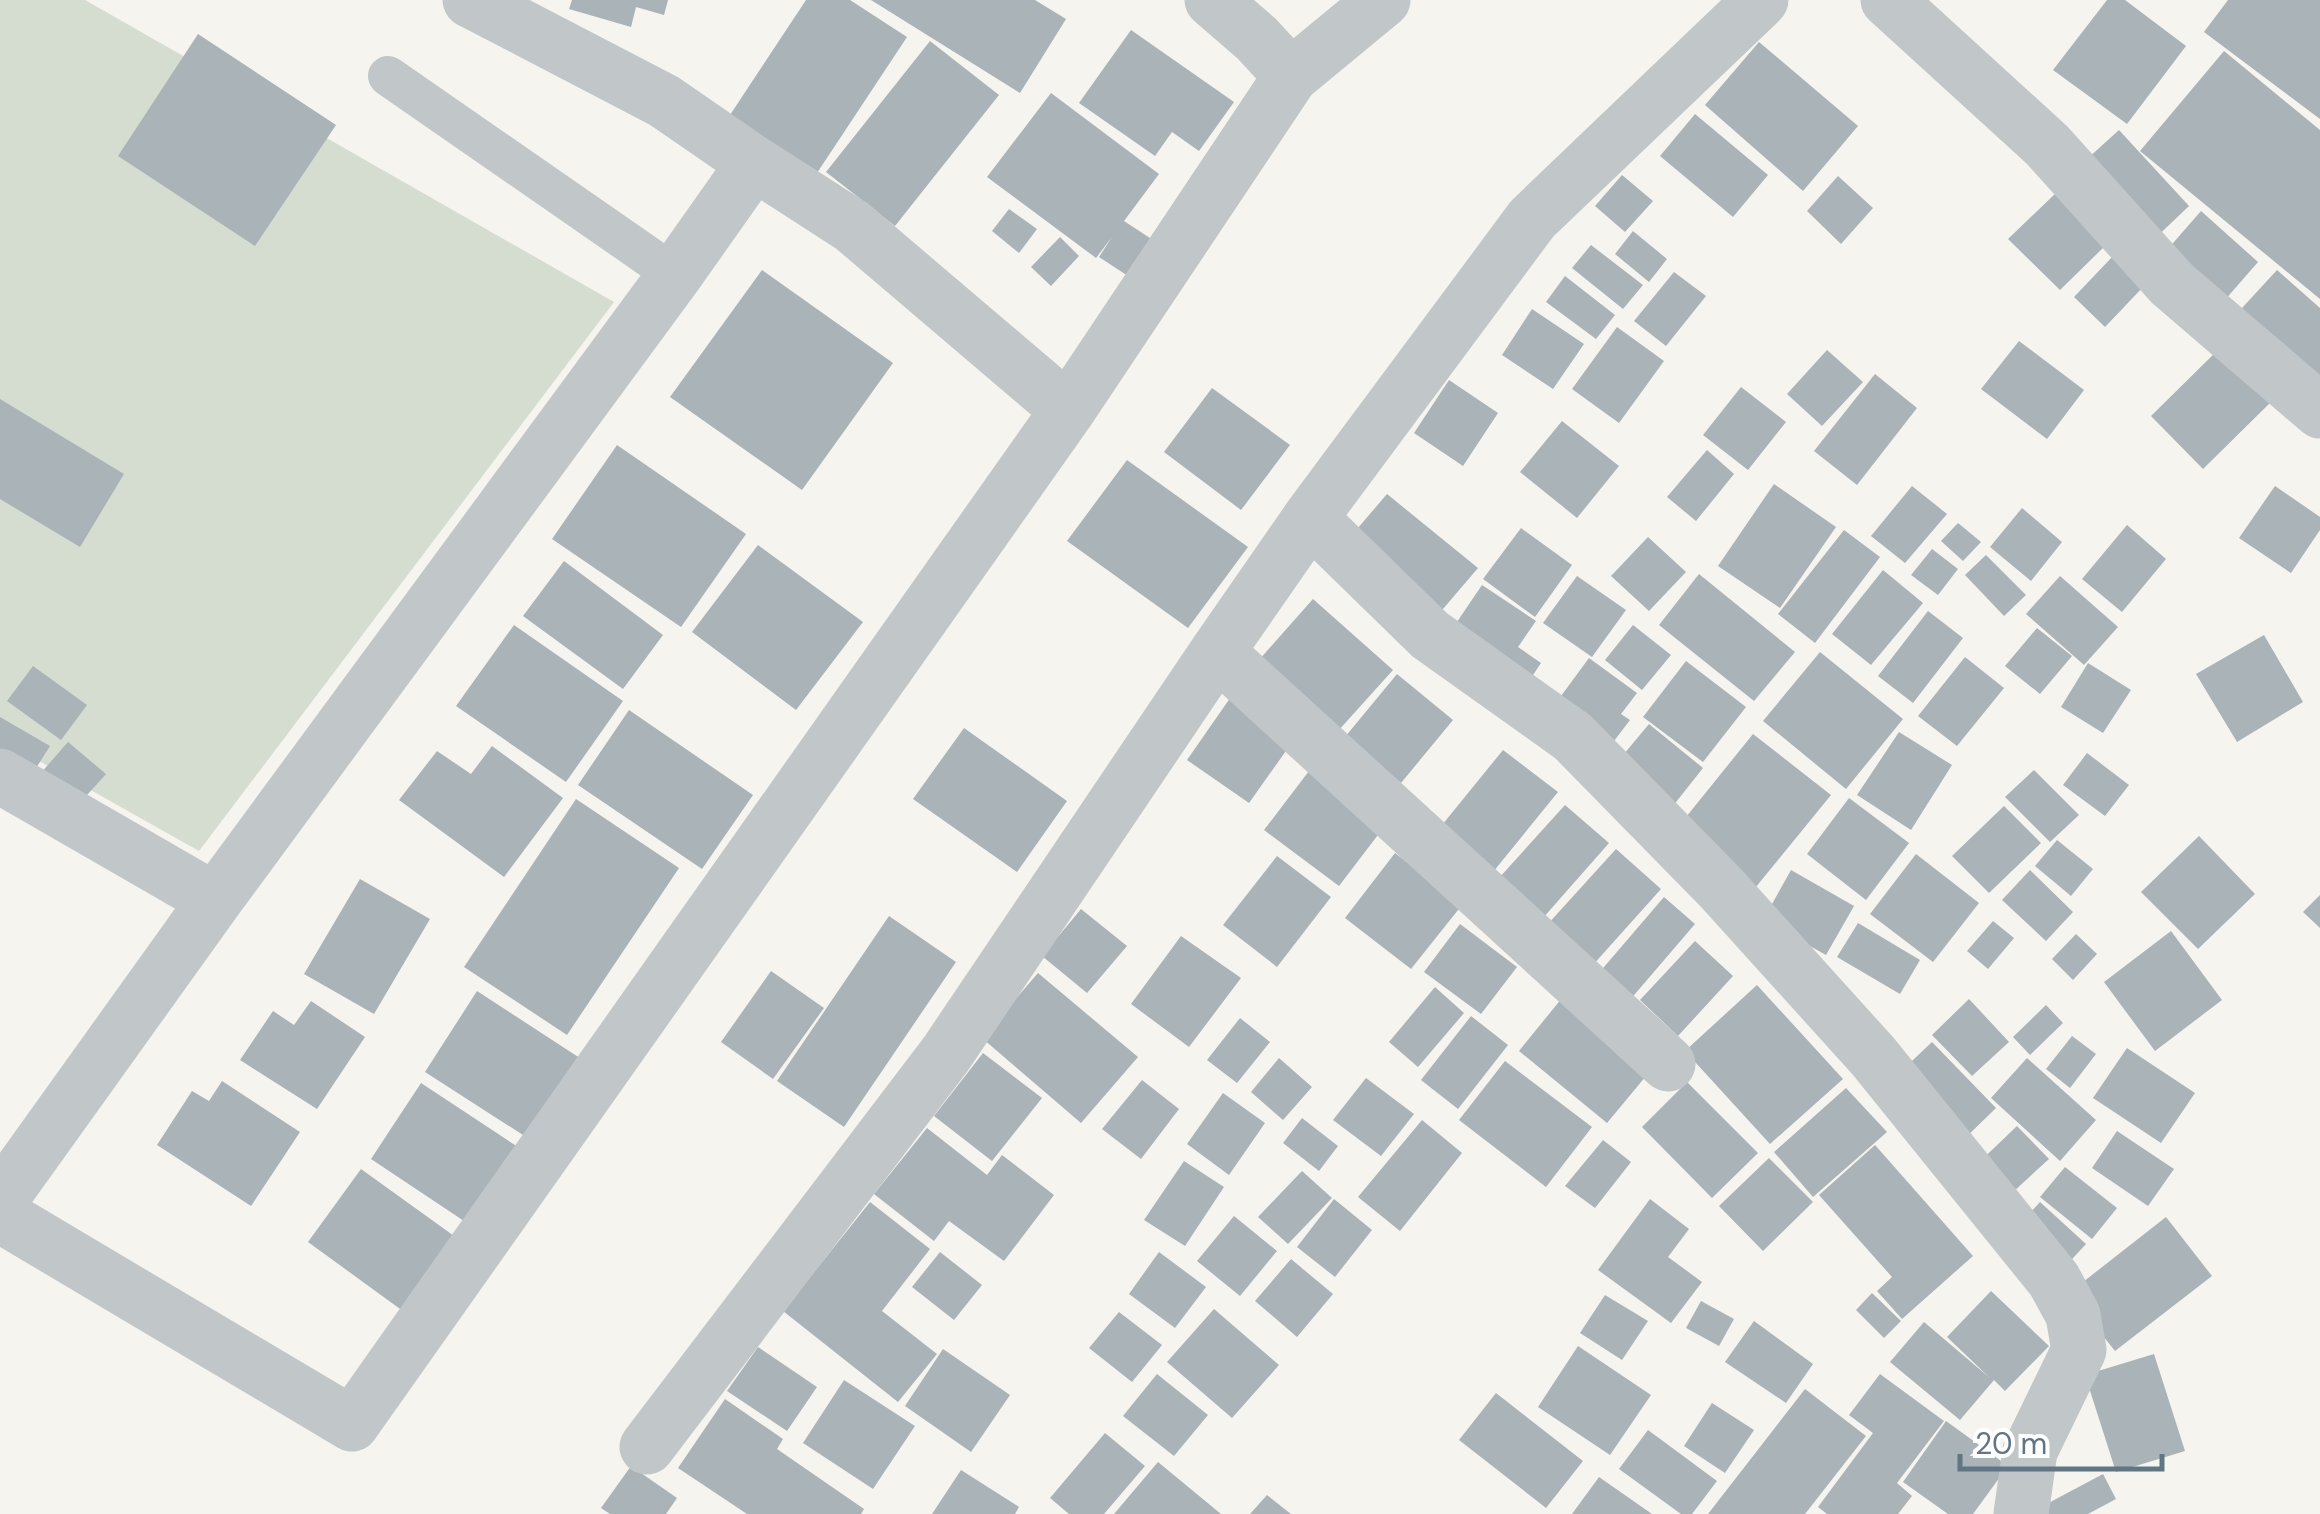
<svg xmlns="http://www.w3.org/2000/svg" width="2320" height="1514" font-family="'DM Sans',sans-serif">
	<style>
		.green { fill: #d5dcd0 }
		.building { fill: #a9b3b8 }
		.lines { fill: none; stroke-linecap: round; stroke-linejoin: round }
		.lane { stroke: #c1c6c9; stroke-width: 40 }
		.street { stroke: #c1c6c9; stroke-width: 55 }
	</style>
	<rect width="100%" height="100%" fill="#f5f4ef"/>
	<!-- green -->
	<path class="green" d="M0 0H85L614 302 199 851 0 739Z"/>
	<!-- building -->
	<path class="building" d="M572 0H668L664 15 636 7 631 27 569 9Z
		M806 0H850L907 37 817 173 730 115Z
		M871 0H1035L1066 19 1020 93Z
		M2107 0H2125L2186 46 2127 124 2053 70Z
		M2228 0H2320V119L2204 32Z
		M1131 30 1234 102 1199 151 1172 132 1155 156 1079 103Z
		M198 34 336 125 255 246 118 156Z
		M930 41 999 95 895 226 826 172Z
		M1759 42 1858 126 1803 191 1705 105Z
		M2224 51 2320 130V299L2140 151Z
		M1051 93 1159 174 1124 221 1153 240 1128 276 1099 257 1112 237 1096 258 987 177Z
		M1695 114 1768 175 1733 217 1660 156Z
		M2119 130 2189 206 2147 246 2076 169Z
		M1622 175 1653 201 1625 232 1595 206Z
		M1838 176 1873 208 1841 244 1807 211Z
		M2057 192 2108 243 2060 290 2008 239Z
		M1009 209 1037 229 1019 253 992 231Z
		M2201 211 2258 262 2217 309 2160 258Z
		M1633 231 1667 259 1649 282 1615 254Z
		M1060 237 1079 256 1051 286 1031 267Z
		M1591 245 1643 285 1623 309 1572 268Z
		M2114 255 2145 285 2105 327 2074 297Z
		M762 270 893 363 802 490 670 397Z
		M2277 270 2320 308V376L2231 320Z
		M1674 272 1706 296 1666 346 1634 321Z
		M1565 276 1615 315 1596 339 1546 302Z
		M1532 309 1584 344 1553 389 1502 355Z
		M1617 327 1664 361 1619 423 1572 389Z
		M2019 341 2084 390 2047 439 1981 389Z
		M2222 346 2274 399 2203 469 2151 416Z
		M1827 350 1863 382 1822 426 1787 394Z
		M1875 374 1917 408 1857 485 1814 451Z
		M1449 380 1498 413 1463 466 1414 433Z
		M1741 387 1786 422 1748 470 1703 435Z
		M1212 388 1290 445 1241 510 1164 452Z
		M0 399 124 474 80 547 0 499Z
		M1562 421 1619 466 1577 518 1520 472Z
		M617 445 746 534 681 627 552 539Z
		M1707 450 1734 474 1696 521 1667 497Z
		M1127 460 1248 547 1188 628 1067 541Z
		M1774 484 1836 527 1780 608 1718 566Z
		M1912 486 1947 514 1905 563 1871 536Z
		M2275 486 2320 517V530L2291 573 2239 538Z
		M1387 494 1478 568 1437 616 1346 542Z
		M2022 508 2062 542 2031 581 1990 547Z
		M1958 523 1981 542 1963 561 1941 541Z
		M2127 525 2166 559 2122 612 2082 579Z
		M1521 528 1572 565 1535 617 1483 579Z
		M1844 530 1880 557 1815 643 1778 614Z
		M1648 537 1686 572 1649 611 1611 576Z
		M758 545 863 622 796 710 692 632Z
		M1932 549 1958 569 1938 595 1911 575Z
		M1986 555 2026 595 2004 616 1965 575Z
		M564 561 663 635 623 689 523 616Z
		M1883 570 1923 603 1871 665 1832 634Z
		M1699 574 1795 652 1754 701 1659 625Z
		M1577 576 1626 610 1592 657 1543 623Z
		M2060 576 2118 627 2084 665 2026 614Z
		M1482 585 1536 621 1518 647 1541 663 1521 693 1444 641Z
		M1313 599 1393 670 1338 731 1258 661Z
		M1928 611 1963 638 1913 703 1878 676Z
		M514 625 623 701 566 782 456 706Z
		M1633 625 1671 655 1642 690 1605 660Z
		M2037 628 2072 656 2040 694 2005 666Z
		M2264 635 2303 702 2237 742 2196 674Z
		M1820 652 1903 719 1846 789 1763 721Z
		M1965 657 2004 688 1957 746 1918 716Z
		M1589 658 1637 693 1621 714 1630 720 1601 758 1547 715Z
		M1686 661 1746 707 1703 762 1643 717Z
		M2088 663 2131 690 2103 733 2061 707Z
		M33 666 87 705 61 740 7 701Z
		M1397 674 1453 720 1401 783 1345 737Z
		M1235 691 1298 734 1249 803 1187 760Z
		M629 710 753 795 702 869 578 785Z
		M0 717 50 746 21 792 0 780Z
		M1649 724 1703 768 1665 816 1609 772Z
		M964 728 1067 801 1017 872 913 799Z
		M1899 732 1952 765 1911 830 1857 795Z
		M1753 734 1831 795 1751 893 1674 832Z
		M68 742 106 774 70 814 33 782Z
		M492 746 563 798 504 877 399 800 437 751 471 774Z
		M1503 750 1558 792 1493 872 1438 830Z
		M2087 753 2129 785 2105 816 2063 785Z
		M2034 770 2079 815 2050 842 2005 797Z
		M1309 771 1384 827 1339 886 1264 830Z
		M1849 798 1909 843 1866 900 1807 854Z
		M576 799 679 868 567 1035 464 967Z
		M1565 805 1609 843 1543 918 1499 878Z
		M2004 806 2041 843 1989 893 1952 856Z
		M2199 836 2255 894 2198 949 2141 892Z
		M2057 840 2093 869 2071 896 2035 866Z
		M1616 849 1661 889 1592 966 1547 925Z
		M1395 853 1462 905 1411 969 1345 918Z
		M1916 854 1979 903 1933 962 1870 914Z
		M1277 856 1331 897 1277 967 1223 925Z
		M1791 870 1854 906 1826 955 1763 920Z
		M2030 870 2073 912 2046 941 2002 900Z
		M360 879 430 919 374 1014 304 974Z
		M2320 895V928L2303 912Z
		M1664 897 1695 924 1629 1001 1598 974Z
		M1081 909 1127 946 1087 993 1042 956Z
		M889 916 956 962 844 1127 777 1081Z
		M1993 921 2014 938 1988 969 1967 951Z
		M1858 923 1920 960 1900 994 1837 957Z
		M1460 924 1517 967 1481 1014 1424 972Z
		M2171 931 2222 1000 2155 1051 2104 982Z
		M2076 934 2097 954 2073 980 2052 959Z
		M1181 936 1241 978 1189 1047 1131 1004Z
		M1695 941 1733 976 1678 1036 1640 1000Z
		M771 971 824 1008 773 1079 721 1042Z
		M1038 973 1138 1057 1081 1123 982 1038Z
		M1757 985 1843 1079 1770 1144 1685 1051Z
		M1435 987 1464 1013 1418 1067 1389 1042Z
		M477 991 589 1064 537 1144 425 1072Z
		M1562 998 1651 1070 1607 1123 1519 1051Z
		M1969 999 2009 1042 1972 1076 1932 1035Z
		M311 1001 365 1037 317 1109 240 1060 273 1011 294 1025Z
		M2046 1005 2063 1023 2030 1055 2013 1037Z
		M1471 1016 1508 1045 1458 1109 1421 1080Z
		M1240 1018 1270 1042 1237 1083 1207 1060Z
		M2072 1036 2096 1054 2070 1088 2046 1069Z
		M1932 1042 1996 1108 1959 1144 1894 1078Z
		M2127 1048 2195 1093 2161 1143 2093 1098Z
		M983 1053 1042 1098 992 1161 934 1116Z
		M1279 1058 1312 1087 1283 1120 1251 1092Z
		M2027 1058 2096 1120 2060 1161 1991 1098Z
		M1505 1061 1592 1127 1546 1187 1459 1120Z
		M1366 1078 1414 1114 1381 1156 1333 1120Z
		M1142 1080 1179 1109 1141 1159 1102 1129Z
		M222 1081 300 1132 251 1206 157 1145 192 1091 209 1101Z
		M1687 1082 1758 1153 1712 1198 1642 1127Z
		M421 1083 524 1151 473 1227 371 1159Z
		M1846 1088 1887 1132 1813 1197 1774 1152Z
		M1223 1093 1265 1123 1229 1175 1187 1144Z
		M1302 1118 1338 1146 1319 1171 1283 1143Z
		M1422 1120 1462 1153 1400 1231 1358 1197Z
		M2017 1126 2049 1159 2000 1204 1969 1172Z
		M927 1128 987 1175 1002 1155 1054 1195 1004 1261 949 1221 934 1241 874 1194Z
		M2117 1131 2174 1169 2148 1206 2092 1168Z
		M1603 1140 1631 1162 1595 1208 1565 1186Z
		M1875 1145 1973 1256 1902 1319 1877 1291 1892 1277 1819 1195Z
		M1769 1158 1813 1202 1763 1251 1719 1206Z
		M1184 1161 1224 1187 1185 1246 1144 1220Z
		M2065 1167 2117 1208 2092 1239 2040 1197Z
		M361 1169 461 1241 407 1314 308 1242Z
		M1302 1171 1332 1198 1288 1244 1258 1217Z
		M1334 1199 1372 1230 1335 1277 1297 1247Z
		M1650 1199 1689 1229 1668 1257 1702 1282 1671 1323 1598 1270Z
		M870 1202 930 1249 882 1311 937 1354 898 1402 783 1311Z
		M2040 1202 2086 1244 2061 1271 2015 1229Z
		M1234 1216 1277 1251 1240 1296 1197 1261Z
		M2166 1217 2212 1276 2115 1351 2069 1293Z
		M940 1252 982 1285 954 1320 912 1287Z
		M1159 1252 1206 1287 1175 1328 1129 1294Z
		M1291 1259 1333 1294 1297 1337 1255 1301Z
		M1991 1291 2049 1346 2005 1391 1994 1380 1960 1420 1890 1362 1924 1322 1990 1378 1947 1337Z
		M1872 1293 1901 1321 1884 1338 1856 1310Z
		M1605 1295 1648 1321 1622 1360 1580 1333Z
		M1701 1301 1734 1319 1719 1346 1686 1328Z
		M1214 1309 1279 1365 1232 1418 1167 1362Z
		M1119 1312 1162 1345 1132 1382 1089 1348Z
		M1754 1321 1813 1364 1786 1403 1725 1362Z
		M1578 1346 1651 1395 1610 1455 1538 1407Z
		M758 1347 817 1387 787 1431 727 1391Z
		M943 1349 1010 1395 971 1452 905 1406Z
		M2154 1354 2185 1451 2116 1472 2085 1375Z
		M1157 1374 1208 1415 1174 1456 1123 1416Z
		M1880 1374 1944 1421 1897 1483 1912 1496 1898 1514H1827L1818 1507 1873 1433 1849 1415Z
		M844 1380 915 1426 873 1489 803 1443Z
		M1805 1389 1866 1436 1805 1514H1708Z
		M1496 1393 1583 1461 1546 1508 1459 1440Z
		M725 1399 783 1439 777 1449 864 1509 861 1514H747L678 1468Z
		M1712 1403 1754 1430 1725 1473 1684 1446Z
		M1946 1421 2008 1466 1973 1514H1948L1903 1482Z
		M1648 1430 1717 1481 1692 1514H1681L1619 1469Z
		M1105 1433 1145 1466 1104 1514H1069L1050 1498Z
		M1158 1462 1221 1514H1114Z
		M631 1466 677 1498 666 1514H610L601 1508Z
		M961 1470 1019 1507 1015 1514H932Z
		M2103 1474 2116 1499 2088 1514H2045L2041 1507Z
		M1599 1477 1652 1514H1572Z
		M1267 1495 1291 1514H1250Z"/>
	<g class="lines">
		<!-- lane -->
		<path class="lane" d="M388 76 675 275"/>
		<!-- street -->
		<path class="street" d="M470 0 664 101 754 163 852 226 1068 410
			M1212 0 1257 39 1291 76
			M1888 0 2047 145 2172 284 2320 411
			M1310 518 1430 635 1573 737 1722 889 1873 1056 2054 1280 2073 1315 2079 1350 2030 1451 2021 1514
			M1217 652 1668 1064
			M0 776 215 900
			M0 1200 215 900 675 275 754 163
			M0 1215 352 1424 1068 410 1291 76 1383 0
			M647 1447 946 1054 1217 652 1310 518 1532 219 1761 0"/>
	</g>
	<!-- scale -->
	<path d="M1960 1454v15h202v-15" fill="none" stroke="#607684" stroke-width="5"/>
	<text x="1975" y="1454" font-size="30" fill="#607684" stroke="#ffffff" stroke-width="8" paint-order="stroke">20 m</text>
</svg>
